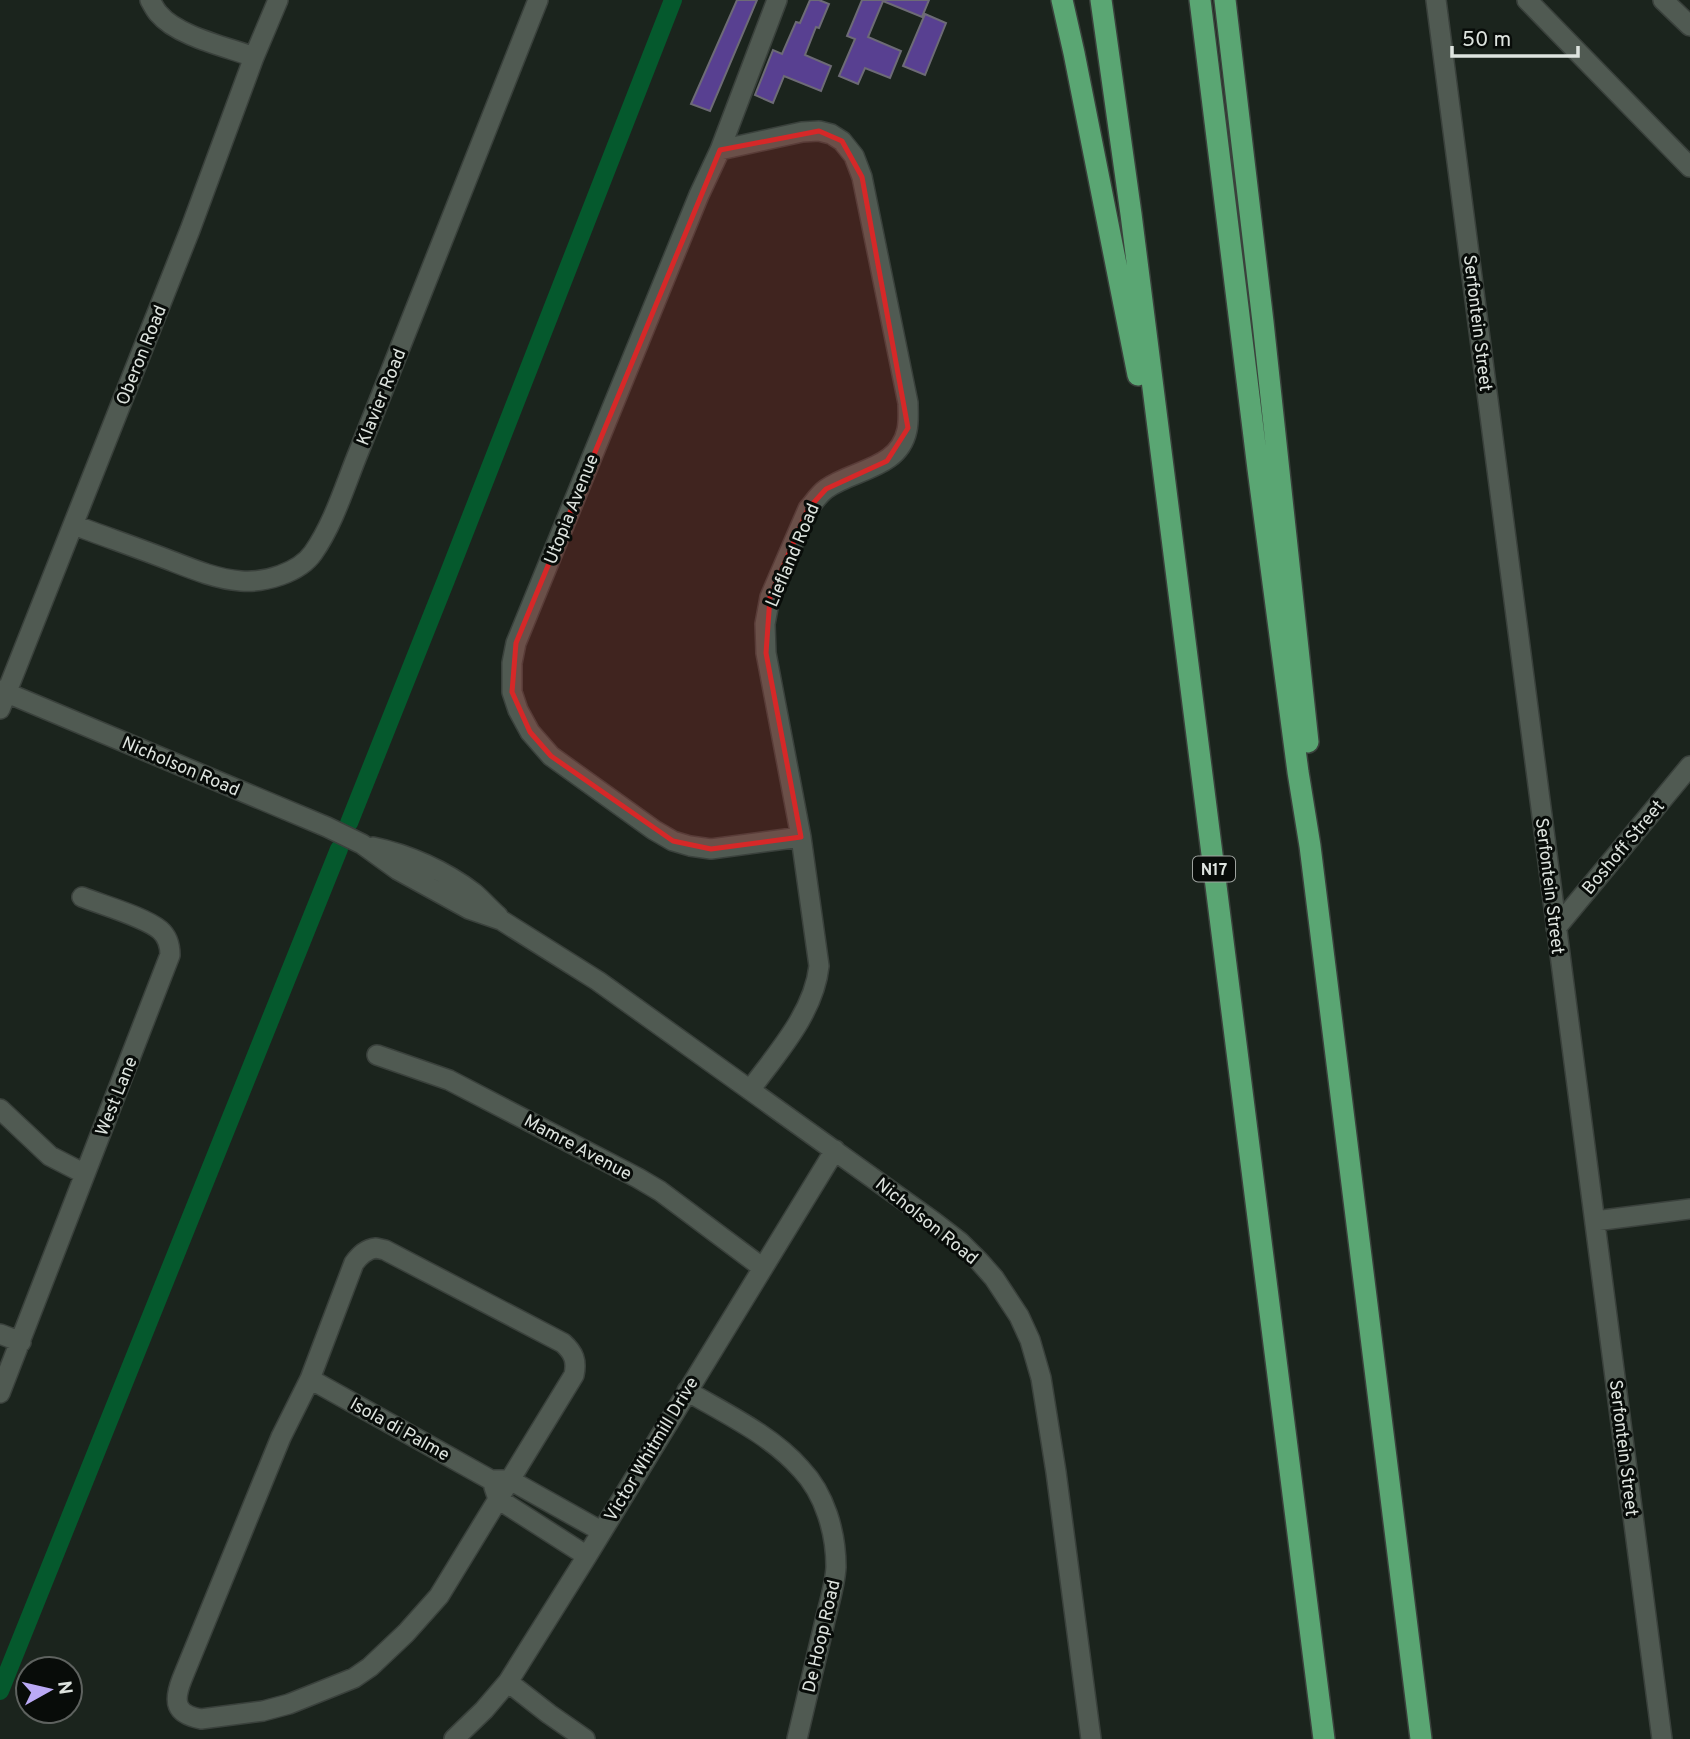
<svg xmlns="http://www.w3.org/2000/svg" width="1690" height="1739" font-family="Overpass,sans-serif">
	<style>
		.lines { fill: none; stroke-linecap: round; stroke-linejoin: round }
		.canal { stroke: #05592d; stroke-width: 18 }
		.building { fill: #584091; stroke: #6d6b76; stroke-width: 2 }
		.street-casing { stroke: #3a413c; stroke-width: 22 }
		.highway-casing { stroke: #3a413c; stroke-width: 24 }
		.street { stroke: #505a52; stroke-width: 19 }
		.highway { stroke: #5aa673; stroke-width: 21 }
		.marked { fill: #d62828; fill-opacity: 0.2; stroke: #d62828; stroke-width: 5; stroke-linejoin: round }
		.labels { text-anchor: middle; stroke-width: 6; stroke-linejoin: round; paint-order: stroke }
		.shield { fill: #080c09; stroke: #9ea39f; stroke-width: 2 }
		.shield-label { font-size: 16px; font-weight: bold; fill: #dee4df }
		.street-label { font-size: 18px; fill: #dee4df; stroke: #080c09 }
	</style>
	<rect width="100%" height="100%" fill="#1b241d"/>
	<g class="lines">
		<!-- canal -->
		<path class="canal" d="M349 823 446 580 673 0
			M0 1691 339 849"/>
	</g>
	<!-- building -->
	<path class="building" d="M737 0H757L710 111 691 104Z
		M810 0H819L829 4 819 28 816 27 805 55 831 66 821 91 784 76 773 103 755 95 773 50 782 54 796 22 800 23Z
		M862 0H929L922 17 883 1 868 37 901 51 890 78 865 68 858 84 839 76 855 39 847 36Z
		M925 14 946 23 925 75 903 66Z"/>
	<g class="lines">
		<!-- street casing -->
		<g class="street-casing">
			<path id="street" d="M150 0C153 5 155 10 159 14 177 36 227 47 254 57
				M777 0 720 150 699 195 516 643 512 663V692L518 710 530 732 551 756 654 830 673 841 690 846 711 849 801 837
				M1436 0 1662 1739
				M1527 0 1690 167
				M1663 0 1690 26
				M720 150 802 132 819 131 831 134 842 141 854 156 862 177 908 403C908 411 909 421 907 430 899 469 854 469 826 489 819 494 814 502 808 509L770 597 765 624 766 653 801 837 819 966C814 1013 777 1053 750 1090
				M74 525C106 537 138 548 169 560 192 569 216 579 241 581 264 583 299 573 313 553 334 523 345 485 359 451L538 0
				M0 690 327 827 362 844 398 870 469 909 501 920 598 981 934 1222 960 1242 979 1261 994 1278 1019 1316 1030 1340 1041 1378 1056 1472 1091 1739
				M0 709 190 230 254 57 278 0
				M373 847C408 854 445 871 474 893 482 900 490 909 498 916
				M1556 928 1690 766
				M377 1055 449 1080 638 1178 660 1191 763 1268
				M0 1109 50 1156 85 1174
				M1595 1221 1690 1209
				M376 1248 385 1250 563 1343C574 1353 577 1361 574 1375L439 1596 406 1633 370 1667 354 1678 289 1704 263 1711 201 1719C175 1714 173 1702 182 1679L281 1437 310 1379 354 1263C360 1255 366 1249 376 1248Z
				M0 1334 21 1342
				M310 1379 491 1480H510L601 1531
				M687 1391C726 1414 771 1435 801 1469 825 1494 836 1533 836 1567 835 1586 828 1607 824 1625 815 1663 806 1701 797 1739
				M0 1393 170 955C170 946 168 937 160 930 145 917 102 905 82 897
				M494 1487 498 1499 587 1556
				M508 1682 549 1714 585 1739
				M454 1739 484 1710 508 1682 587 1556 835 1150"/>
		</g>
		<!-- highway casing -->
		<g class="highway-casing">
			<path id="highway" d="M1062 0 1074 53 1138 375
				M1101 0 1131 214 1324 1739
				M1200 0 1258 469 1298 772 1310 846 1421 1739
				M1225 0 1263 322 1308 742"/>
		</g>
		<!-- street -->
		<use href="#street" class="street"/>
		<!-- highway -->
		<use href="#highway" class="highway"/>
	</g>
	<!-- marked area -->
	<path class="marked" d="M819 131 842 141 862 177 908 428 887 461 826 489 808 509 770 597 766 653 801 837 711 849 673 841 551 756 530 732 512 692 516 643 720 150Z"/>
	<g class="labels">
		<!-- shield labels -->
		<rect class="shield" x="1193" y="856.5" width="42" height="25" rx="5"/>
		<g class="shield-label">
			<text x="1214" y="875">N17</text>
		</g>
		<!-- street labels -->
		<g class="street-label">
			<text transform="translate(1478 323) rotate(83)" y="6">Serfontein Street</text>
			<text transform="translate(141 355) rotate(-68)" y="6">Oberon Road</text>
			<text transform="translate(381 397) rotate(-68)" y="6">Klavier Road</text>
			<text transform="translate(571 509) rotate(-68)" y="6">Utopia Avenue</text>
			<text transform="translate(792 555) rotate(-67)" y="6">Liefland Road</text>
			<text transform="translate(181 766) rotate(23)" y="6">Nicholson Road</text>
			<text transform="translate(1623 847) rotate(-50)" y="6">Boshoff Street</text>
			<text transform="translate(1550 886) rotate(83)" y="6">Serfontein Street</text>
			<text transform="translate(116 1096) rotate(-68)" y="6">West Lane</text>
			<text transform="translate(578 1147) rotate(28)" y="6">Mamre Avenue</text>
			<text transform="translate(927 1221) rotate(39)" y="6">Nicholson Road</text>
			<text transform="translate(400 1429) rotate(29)" y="6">Isola di Palme</text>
			<text transform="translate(1624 1448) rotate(83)" y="6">Serfontein Street</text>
			<text transform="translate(651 1449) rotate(-59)" y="6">Victor Whitmill Drive</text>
			<text transform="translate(821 1636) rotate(-77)" y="6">De Hoop Road</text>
		</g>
	</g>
	<!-- north arrow -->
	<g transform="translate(49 1690) rotate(82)"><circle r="33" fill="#080c09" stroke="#5e625f" stroke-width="2"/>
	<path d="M0-5L12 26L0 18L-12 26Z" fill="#bbaaf6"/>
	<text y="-10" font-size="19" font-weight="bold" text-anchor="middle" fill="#dee4df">N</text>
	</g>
	<!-- scale -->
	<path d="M1452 46v10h126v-10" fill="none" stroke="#dee4df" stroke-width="3.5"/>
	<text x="1462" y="46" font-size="21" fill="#dee4df" stroke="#080c09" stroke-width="5" paint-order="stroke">50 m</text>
</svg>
